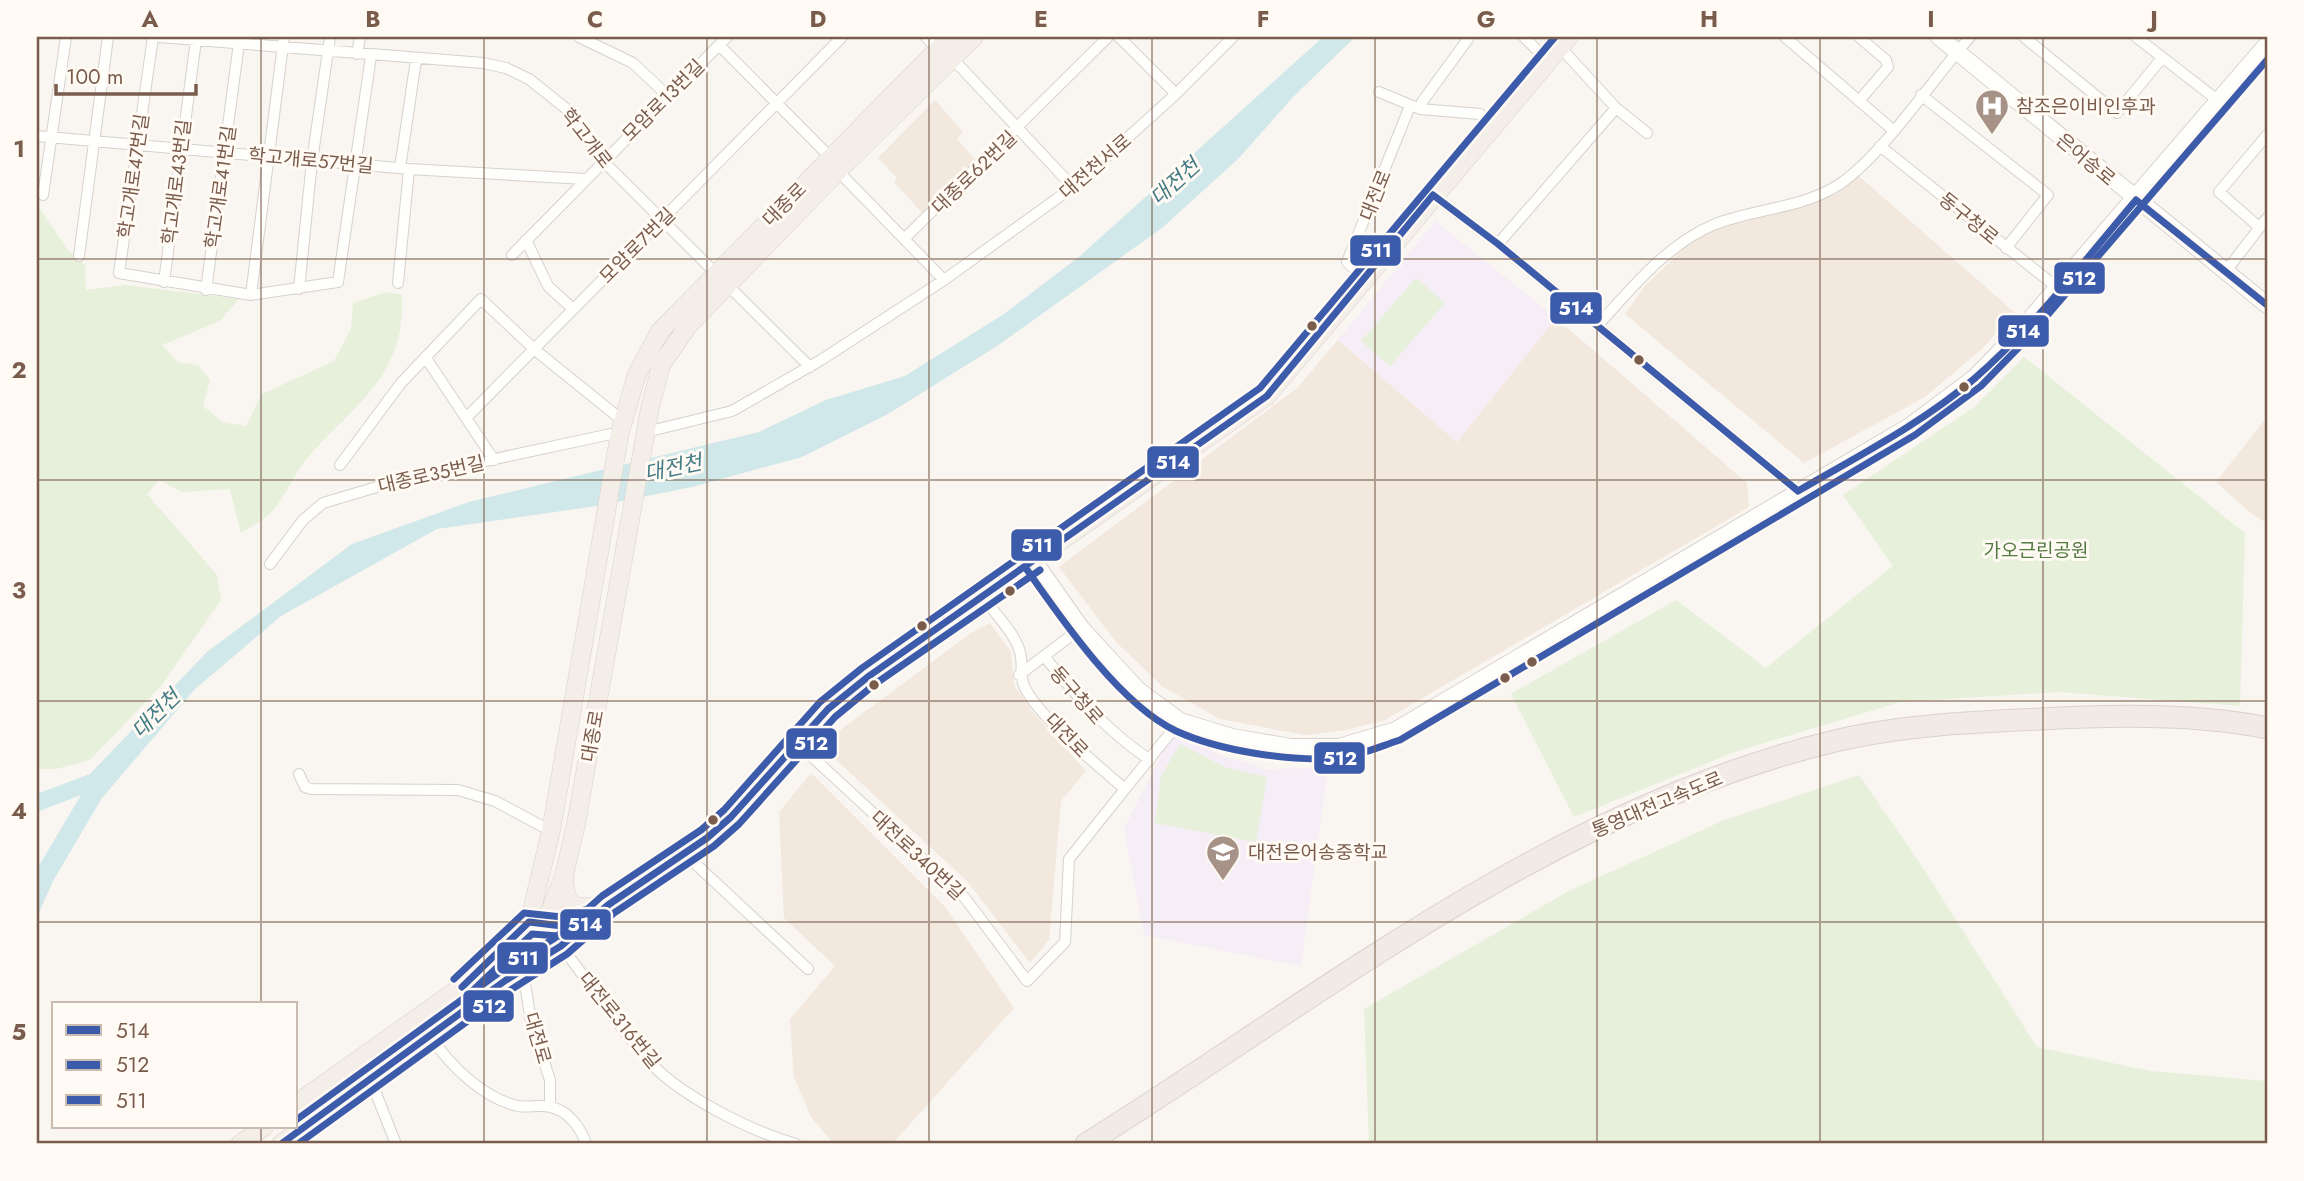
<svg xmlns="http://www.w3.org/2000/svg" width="2304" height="1181" font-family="Jost,'Noto Sans KR',sans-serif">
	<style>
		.residential { fill: #f2e8de }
		.education { fill: #f6eef6 }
		.green { fill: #e7f0db }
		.water { fill: #d0e8ea }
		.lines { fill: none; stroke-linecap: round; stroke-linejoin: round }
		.minor-casing { stroke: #d7d1cb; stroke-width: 12 }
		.secondary-casing { stroke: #d9d2cb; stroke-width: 18 }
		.primary-casing { stroke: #dad1cc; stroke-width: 19 }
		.motorway-casing { stroke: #dad1cc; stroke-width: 23 }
		.minor { stroke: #fefefd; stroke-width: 10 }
		.secondary { stroke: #fefefd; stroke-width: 16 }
		.primary { stroke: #f3eee8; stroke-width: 18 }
		.motorway { stroke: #f2eae7; stroke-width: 21 }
		.bus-1-casing { stroke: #fffaf3; stroke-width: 12 }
		.bus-2-casing { stroke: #fffaf3; stroke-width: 12 }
		.bus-3-casing { stroke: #fffaf3; stroke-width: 12 }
		.bus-1 { stroke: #3d5bab; stroke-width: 7 }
		.bus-2 { stroke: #3d5bab; stroke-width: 7 }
		.bus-3 { stroke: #3d5bab; stroke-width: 7 }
		.grid { fill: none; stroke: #7a5c4d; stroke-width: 2; stroke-opacity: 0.55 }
		.bus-dot { fill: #7a5c4d; stroke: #fffaf3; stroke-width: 2.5 }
		.labels { text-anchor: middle; stroke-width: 6; stroke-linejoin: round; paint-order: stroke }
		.street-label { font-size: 19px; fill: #7a5c4d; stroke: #fffaf3 }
		.poi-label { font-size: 19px; fill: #7a5c4d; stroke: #fffaf3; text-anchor: start }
		.park-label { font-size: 19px; fill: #537a41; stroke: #fffaf3 }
		.water-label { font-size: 21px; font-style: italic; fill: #437c86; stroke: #fffaf3 }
		.line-badge { stroke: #fffaf3; stroke-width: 2.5 }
		.badge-label { font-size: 19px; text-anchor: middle; font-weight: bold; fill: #fff }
		.neatline { fill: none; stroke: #7a5c4d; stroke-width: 2.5 }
		.grid-label { font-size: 23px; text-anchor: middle; font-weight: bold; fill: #7a5c4d }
	</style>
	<rect width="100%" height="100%" fill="#f9f5f0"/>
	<!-- residential -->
	<path class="residential" d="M935 100 963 132 957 139 978 163 923 214 894 182 897 178 878 158Z
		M1859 176 2014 312 1982 349 1925 397 1804 463 1625 314 1645 286 1700 233 1837 194Z
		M1556 318 1747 483 1749 507 1385 720 1346 730 1305 735 1220 719 1163 687 1116 642 1059 567 1297 388 1338 340 1457 442Z
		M2267 417V523L2252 514 2216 482Z
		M990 623 1011 652 1014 685 1035 715 1086 771 1061 801 1049 940 1030 963 967 881 820 745 971 633Z
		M811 773 945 907 1014 1008 894 1142 834 1144 811 1117 794 1077 790 1019 835 966 784 918 779 812Z"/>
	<!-- education -->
	<path class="education" d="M1435 221 1556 318 1457 442 1338 340Z
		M1173 731 1220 755 1265 769 1328 768 1301 966 1144 935 1124 829Z"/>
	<!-- green -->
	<path class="green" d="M37 205 68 250 85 265 86 290 125 285 239 299 220 321 162 345 178 362 198 365 210 380 203 406 222 422 246 426 262 394 334 361 351 329 353 303 386 292 402 295C406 376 354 405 308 457 293 474 285 500 268 515 261 522 250 527 241 533L230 489 182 492 159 480 147 494 217 575 221 600 161 686 90 760 56 769H37Z
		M1416 278 1445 303 1390 366 1361 341Z
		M2024 357 2245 533 2240 706 2058 692 1900 702 1735 752 1574 817 1511 694 1676 600 1766 668 1893 566 1843 495 1973 408Z
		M1180 744 1225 767 1267 777 1256 842 1155 823 1161 776Z
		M1859 775 1919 862 2037 1047 2150 1071 2267 1081V1144H1369L1364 1009 1567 892 1722 821Z"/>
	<!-- water -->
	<path class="water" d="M1323 37H1355L1293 97 1239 158 1162 228 997 346 888 414 802 457 692 487 597 506 437 529 281 616 195 689 102 798 53 881 37 917V869L81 795 37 812V794L90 774 207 652 352 544 469 502 759 432 826 400 905 376 1004 314 1080 256Z"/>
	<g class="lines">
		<!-- minor casing -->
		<g class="minor-casing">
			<path id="minor" d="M153 37 119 273 251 295 338 282 371 56
				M159 37 483 63 506 68 529 79 569 111 603 161 810 367
				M579 37 633 63 668 96
				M926 37 937 49
				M1119 37 1176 94
				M1524 37 1548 61
				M1785 37 1893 130
				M2024 37 2117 113 2162 58
				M2136 37 2220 102
				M719 45 831 158
				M1560 47 1616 108 1647 133
				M357 54 360 37
				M952 58 1073 187
				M1379 92 1420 109 1480 114 1493 124
				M1921 95 2048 195 2006 248
				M1859 101 1888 67 1886 60 1859 37
				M1420 109 1422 102 1468 39
				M37 136 409 169 585 179
				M1880 146 2059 289
				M400 168 416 60
				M838 171 944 280
				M43 195 66 37
				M1433 195 1498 244 1798 491
				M2259 227 2219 192 2267 135
				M905 238 1108 37
				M526 240 548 286 573 309
				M1498 244 1616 108
				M512 255 727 37
				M79 256 108 37
				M2226 271 2267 218
				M1364 278 1347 262 1410 106
				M164 282 196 40
				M398 283 409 169
				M299 289 312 161 330 37
				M206 290 239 43
				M251 295 284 37
				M1598 325C1631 289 1666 245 1713 225 1752 209 1798 209 1835 187 1879 161 1934 77 1970 37
				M426 358 494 460
				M467 417 842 37
				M646 432 732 411 821 360 944 280 1073 187 1176 94 1233 37
				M340 465 401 383 481 299 534 349 623 421
				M270 564 303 520 323 503 407 478 620 432
				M983 597C995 614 1019 637 1021 657 1023 669 1019 676 1025 688 1042 720 1097 765 1125 789L1180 721
				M1044 656C1076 696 1107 731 1150 760
				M1019 675 1081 628
				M796 742 965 898 1027 981 1065 942 1069 859 1125 789
				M299 774 305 787 311 789 458 790 495 801 551 831
				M686 855 808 969
				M561 946C589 982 615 1022 645 1057 676 1094 750 1131 796 1144
				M523 970 531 1022 550 1080V1106
				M430 1036C449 1064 482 1098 518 1106 528 1108 540 1104 550 1107 568 1110 581 1128 586 1144
				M371 1081 396 1144"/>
		</g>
		<!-- secondary casing -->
		<g class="secondary-casing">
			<path id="secondary" d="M1939 37 2267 305
				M1034 561 1081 628 1138 690 1180 721 1232 737 1291 747H1339L1396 730 1910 426 1974 378 2018 333 2267 44"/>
		</g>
		<!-- primary casing -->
		<g class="primary-casing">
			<path id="primary" d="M564 877C566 912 578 908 608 905
				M506 980 561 946 608 905 707 838 731 817 796 742 828 709 869 676 1267 396 1569 37
				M296 1104 465 984 529 922 551 831 620 432 637 374 660 331 950 37
				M240 1144 264 1127
				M281 1144 506 980 544 927 564 876 576 824 650 408 661 365 688 326 838 171 974 37"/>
		</g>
		<!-- motorway casing -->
		<g class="motorway-casing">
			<path id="motorway" d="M1086 1144C1325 994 1555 808 1835 741 1902 725 1973 722 2041 719 2109 715 2201 714 2267 728"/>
		</g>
		<!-- minor -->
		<use href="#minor" class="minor"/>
		<!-- secondary -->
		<use href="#secondary" class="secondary"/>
		<!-- primary -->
		<use href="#primary" class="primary"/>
		<!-- motorway -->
		<use href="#motorway" class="motorway"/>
		<!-- bus-1 casing -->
		<g class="bus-1-casing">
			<path id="bus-1" d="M1433 195 1498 244 1798 491
				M2136 200 2267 305
				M1798 491C1858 456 1921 424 1974 379 2035 326 2084 261 2136 200
				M462 987 529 922 570 927 593 918
				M281 1144 506 980 561 946 608 905 707 838 731 817 828 709 869 676 1267 396 1433 195"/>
		</g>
		<!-- bus-2 casing -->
		<g class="bus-2-casing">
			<path id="bus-2" d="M1025 567C1060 617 1120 705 1176 731 1220 751 1291 762 1339 758 1359 756 1381 746 1400 740L1915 435 1981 386 2026 340 2267 60
				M468 995 532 934 571 937 599 927
				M298 1144 512 989 567 954 614 913 714 846 739 824 835 717 875 684 1040 570"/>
		</g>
		<!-- bus-3 casing -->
		<g class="bus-3-casing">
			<path id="bus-3" d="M454 979 524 913 562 917 587 909
				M296 1120 500 972 555 938 602 896 701 830 724 810 820 702 862 668 1260 388 1555 37"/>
		</g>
		<!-- bus-1 -->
		<use href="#bus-1" class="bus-1"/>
		<!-- bus-2 -->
		<use href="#bus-2" class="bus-2"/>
		<!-- bus-3 -->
		<use href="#bus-3" class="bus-3"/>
	</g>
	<!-- grid -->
	<path class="grid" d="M261 37V1004M484 37V1144M707 37V1144M929 37V1144M1152 37V1144M1375 37V1144M1597 37V1144M1820 37V1144M2043 37V1144M37 259H2267M37 480H2267M37 701H2267M37 922H2267M261 1127V1144"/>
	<!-- icons -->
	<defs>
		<g id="hospital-pin" transform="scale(1.75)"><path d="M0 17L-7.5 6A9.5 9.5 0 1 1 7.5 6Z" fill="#a69286" stroke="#fffaf3"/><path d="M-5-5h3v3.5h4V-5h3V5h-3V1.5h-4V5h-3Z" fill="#fff"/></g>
		<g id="school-pin" transform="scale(1.75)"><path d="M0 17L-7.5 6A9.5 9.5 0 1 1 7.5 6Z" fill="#a69286" stroke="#fffaf3"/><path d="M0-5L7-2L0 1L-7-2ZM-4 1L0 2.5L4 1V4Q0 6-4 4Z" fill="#fff"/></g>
	</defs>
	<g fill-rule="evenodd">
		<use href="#hospital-pin" x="1992" y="106"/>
		<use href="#school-pin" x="1223" y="852"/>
	</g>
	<!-- markers -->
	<g class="bus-dot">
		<circle cx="1312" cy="326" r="6"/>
		<circle cx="1639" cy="360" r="6"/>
		<circle cx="1964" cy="387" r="6"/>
		<circle cx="1010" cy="591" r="6"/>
		<circle cx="922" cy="626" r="6"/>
		<circle cx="1532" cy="662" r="6"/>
		<circle cx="1505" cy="678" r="6"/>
		<circle cx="874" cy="685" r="6"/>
		<circle cx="713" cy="820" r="6"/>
	</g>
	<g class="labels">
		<!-- street labels -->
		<g class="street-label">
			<text transform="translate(663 100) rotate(-45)" y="7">모암로13번길</text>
			<text transform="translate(587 138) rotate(52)" y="7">학고개로</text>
			<text transform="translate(2086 159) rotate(40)" y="7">은어송로</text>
			<text transform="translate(311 160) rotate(5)" y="7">학고개로57번길</text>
			<text transform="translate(1095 166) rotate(-41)" y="7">대전천서로</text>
			<text transform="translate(974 172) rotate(-44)" y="7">대종로62번길</text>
			<text transform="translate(133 176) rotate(-82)" y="7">학고개로47번길</text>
			<text transform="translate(176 182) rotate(-83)" y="7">학고개로43번길</text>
			<text transform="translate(220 187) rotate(-82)" y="7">학고개로41번길</text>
			<text transform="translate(1375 195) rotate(-68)" y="7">대전로</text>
			<text transform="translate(784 204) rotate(-45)" y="7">대종로</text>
			<text transform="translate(1969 218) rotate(39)" y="7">동구청로</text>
			<text transform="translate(637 245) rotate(-45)" y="7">모암로7번길</text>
			<text transform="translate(431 474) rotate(-13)" y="7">대종로35번길</text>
			<text transform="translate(1077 695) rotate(49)" y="7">동구청로</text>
			<text transform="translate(1067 735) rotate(46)" y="7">대전로</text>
			<text transform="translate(592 736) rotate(-80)" y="7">대종로</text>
			<text transform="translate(1657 804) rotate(-23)" y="7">통영대전고속도로</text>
			<text transform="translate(918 855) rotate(43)" y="7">대전로340번길</text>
			<text transform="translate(620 1020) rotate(51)" y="7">대전로316번길</text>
			<text transform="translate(538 1038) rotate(74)" y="7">대전로</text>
		</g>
		<!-- poi labels -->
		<g class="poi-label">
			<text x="2016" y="113">참조은이비인후과</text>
			<text x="1248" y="859">대전은어송중학교</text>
		</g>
		<!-- park labels -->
		<g class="park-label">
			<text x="2036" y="557">가오근린공원</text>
		</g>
		<!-- water labels -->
		<g class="water-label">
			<text transform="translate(1175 182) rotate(-42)" y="7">대전천</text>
			<text transform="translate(673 468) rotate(-12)" y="7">대전천</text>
			<text transform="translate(156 714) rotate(-45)" y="7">대전천</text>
		</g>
	</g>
	<g class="line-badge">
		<rect x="1349" y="234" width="53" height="33" rx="7" fill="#3d5bab"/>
		<rect x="2053" y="261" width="53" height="34" rx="7" fill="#3d5bab"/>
		<rect x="1549" y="291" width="54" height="34" rx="7" fill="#3d5bab"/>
		<rect x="1997" y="314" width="53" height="34" rx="7" fill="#3d5bab"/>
		<rect x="1146" y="445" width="54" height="34" rx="7" fill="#3d5bab"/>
		<rect x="1010" y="528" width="53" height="34" rx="7" fill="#3d5bab"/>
		<rect x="785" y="727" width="53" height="33" rx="7" fill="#3d5bab"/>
		<rect x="1313" y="741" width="53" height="34" rx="7" fill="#3d5bab"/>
		<rect x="559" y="908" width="53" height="33" rx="7" fill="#3d5bab"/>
		<rect x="496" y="941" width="53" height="34" rx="7" fill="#3d5bab"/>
		<rect x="462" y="989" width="53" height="34" rx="7" fill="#3d5bab"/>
	</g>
	<g class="badge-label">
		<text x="1376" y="257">511</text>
		<text x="2079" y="285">512</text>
		<text x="1576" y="315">514</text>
		<text x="2023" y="338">514</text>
		<text x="1173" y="469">514</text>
		<text x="1037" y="552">511</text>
		<text x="811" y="750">512</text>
		<text x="1340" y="765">512</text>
		<text x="585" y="931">514</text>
		<text x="523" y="965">511</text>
		<text x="489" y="1013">512</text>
	</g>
	<!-- border -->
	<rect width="2304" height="1181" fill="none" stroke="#fffaf3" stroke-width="77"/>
	<!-- legend -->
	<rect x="52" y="1002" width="245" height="126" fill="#fffaf3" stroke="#cabbb1" stroke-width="2"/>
	<rect x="66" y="1025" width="35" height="10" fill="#3d5bab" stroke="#cabbb1" stroke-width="2"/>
	<text x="116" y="1038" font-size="21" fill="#7a5c4d">514</text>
	<rect x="66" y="1060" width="35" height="10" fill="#3d5bab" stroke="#cabbb1" stroke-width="2"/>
	<text x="116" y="1072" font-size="21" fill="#7a5c4d">512</text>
	<rect x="66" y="1095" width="35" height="10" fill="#3d5bab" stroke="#cabbb1" stroke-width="2"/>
	<text x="116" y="1108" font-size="21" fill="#7a5c4d">511</text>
	<!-- scale -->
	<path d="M56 84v10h140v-10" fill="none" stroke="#7a5c4d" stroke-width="3.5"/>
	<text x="66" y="84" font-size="21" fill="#7a5c4d" stroke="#fffaf3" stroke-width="5" paint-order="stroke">100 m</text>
	<rect x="38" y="38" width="2228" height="1104" class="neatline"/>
	<g class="grid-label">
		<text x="150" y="27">A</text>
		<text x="373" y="27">B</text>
		<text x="595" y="27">C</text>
		<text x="818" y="27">D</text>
		<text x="1041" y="27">E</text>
		<text x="1263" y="27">F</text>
		<text x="1486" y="27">G</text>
		<text x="1709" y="27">H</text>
		<text x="1931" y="27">I</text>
		<text x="2154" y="27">J</text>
		<text x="19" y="157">1</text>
		<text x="19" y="378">2</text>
		<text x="19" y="598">3</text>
		<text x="19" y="819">4</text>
		<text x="19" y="1040">5</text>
	</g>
</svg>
